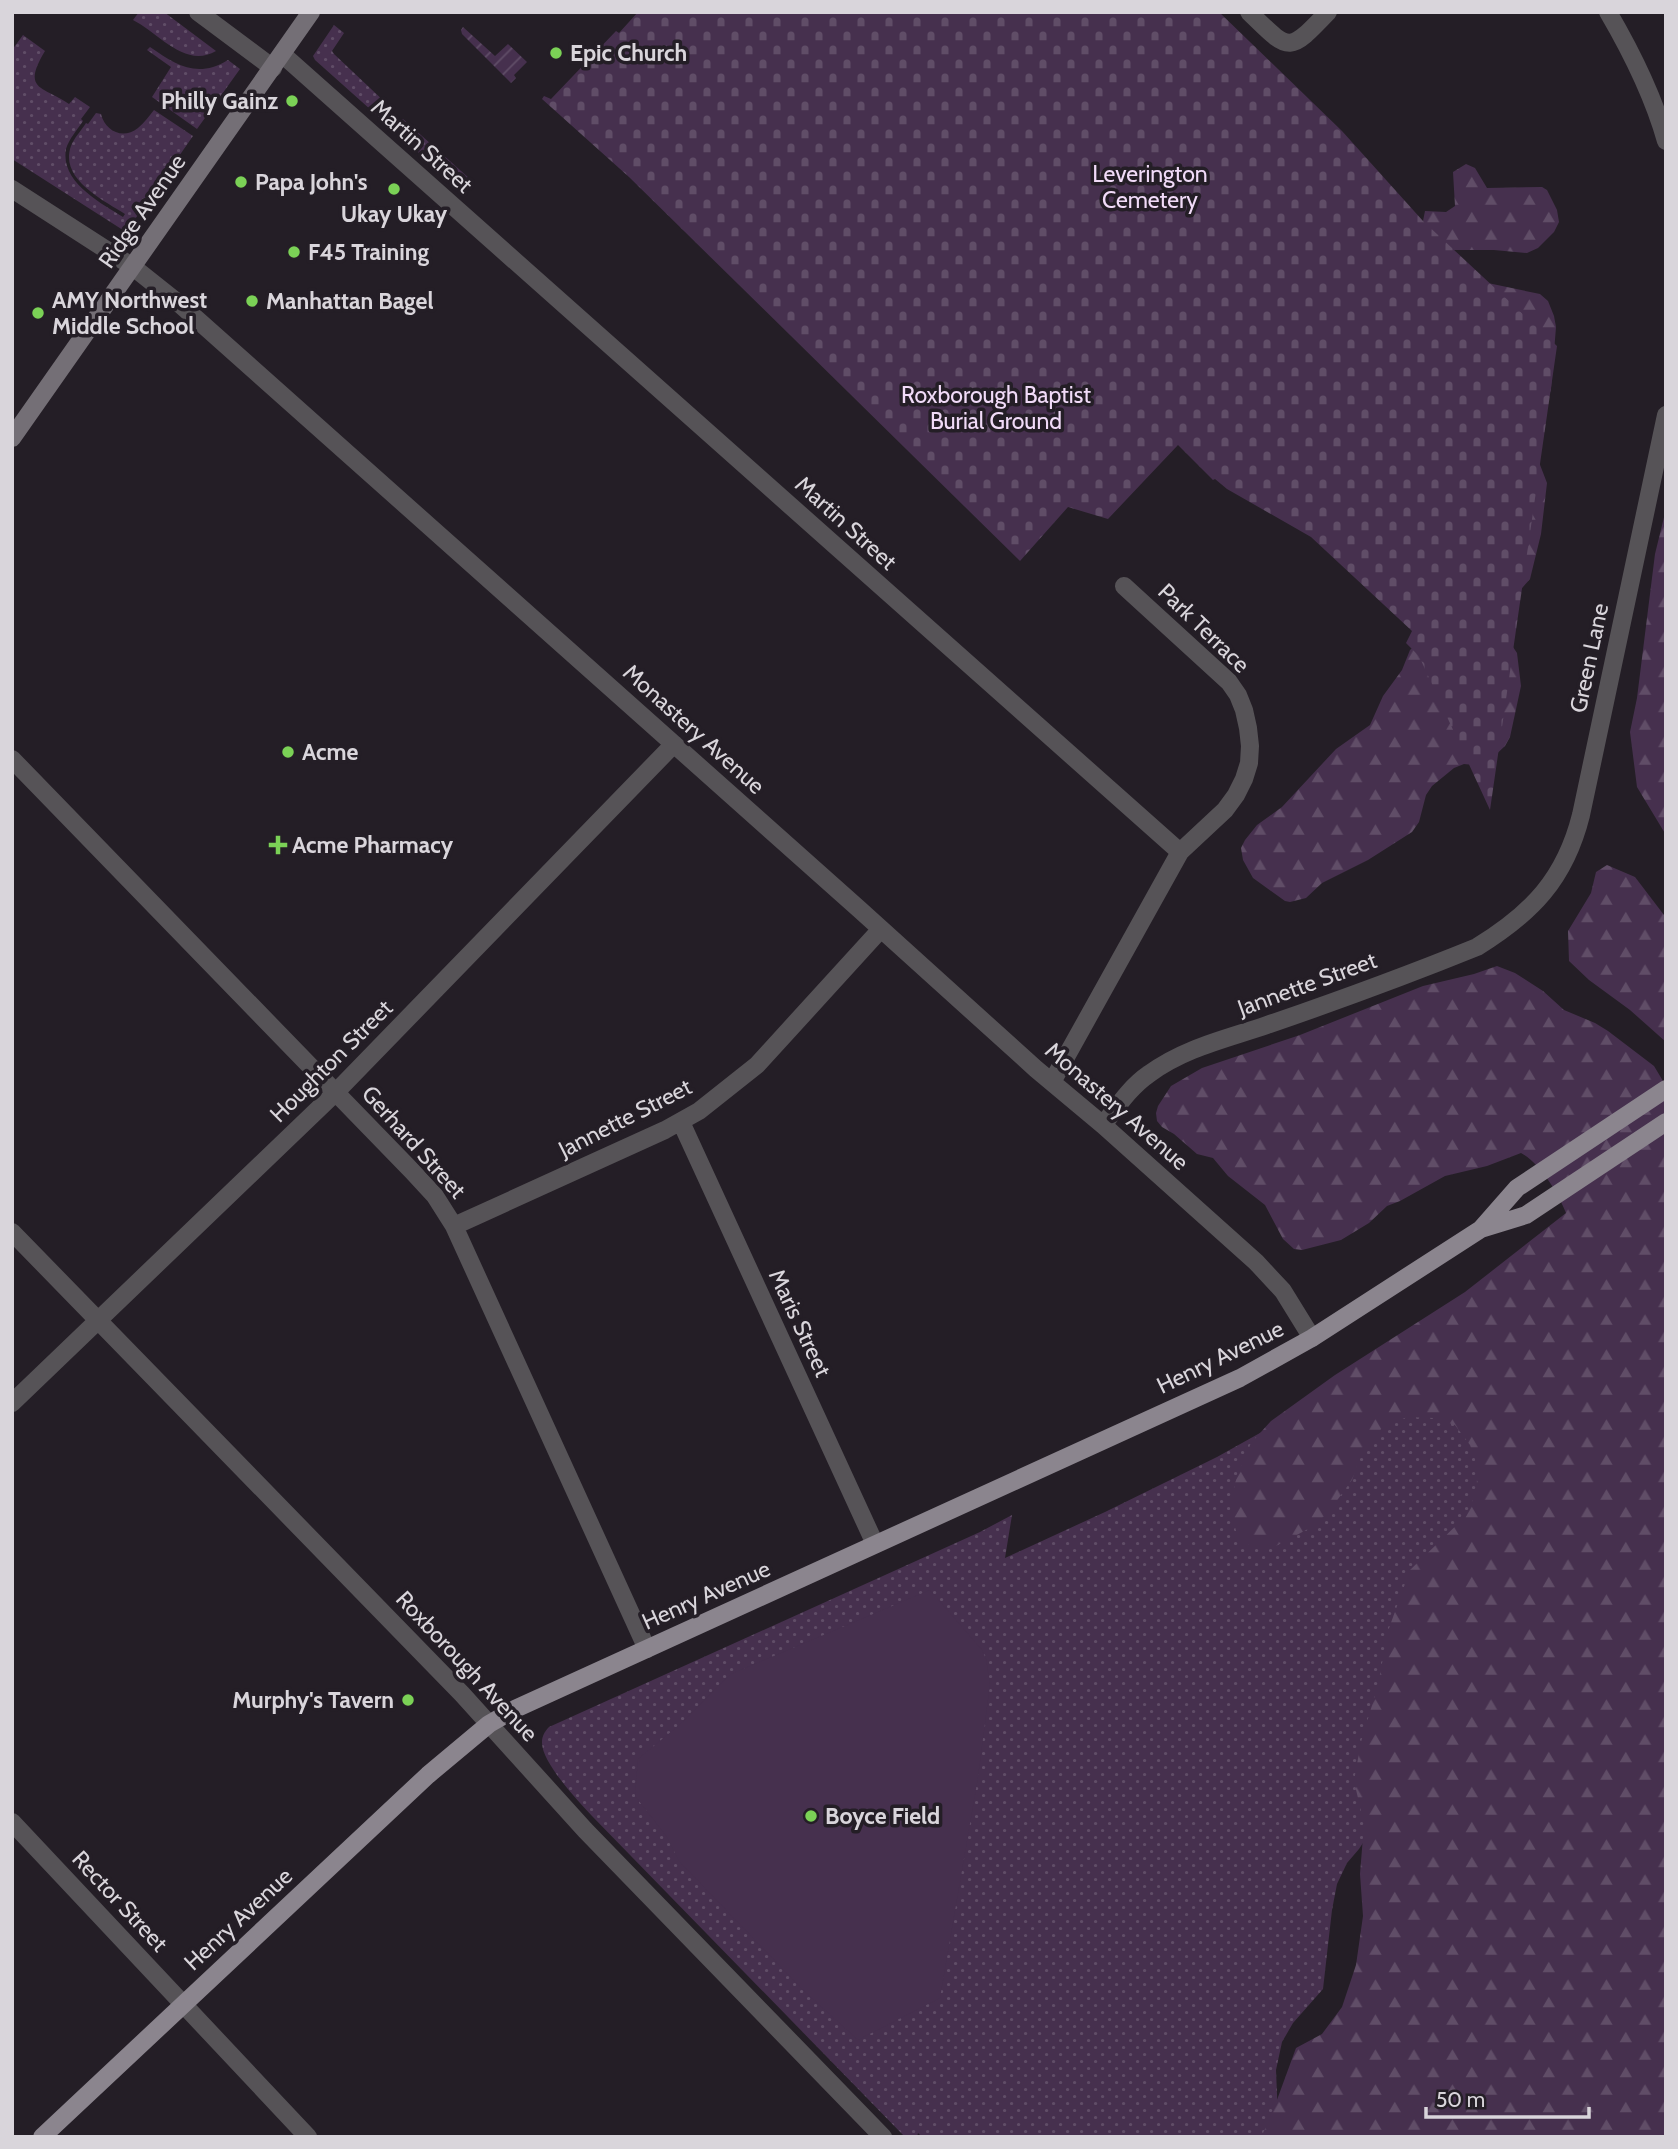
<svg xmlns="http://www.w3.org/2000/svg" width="1678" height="2149" font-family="Cabin,sans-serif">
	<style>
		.grass { fill: url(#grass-dots) }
		.forest { fill: url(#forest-firs) }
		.cemetery { fill: url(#cemetery-stones) }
		.garden { fill: url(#garden-furrows) }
		.pitch { fill: #46304e }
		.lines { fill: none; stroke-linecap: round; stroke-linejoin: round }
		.minor { stroke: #565357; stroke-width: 18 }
		.secondary { stroke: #746f76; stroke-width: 18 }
		.primary { stroke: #8b858e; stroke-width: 18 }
		.poi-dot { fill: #7bd156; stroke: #241e26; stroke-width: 2.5 }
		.labels { text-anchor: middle; stroke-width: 7; stroke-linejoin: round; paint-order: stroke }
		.poi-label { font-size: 23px; font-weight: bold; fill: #d9d5db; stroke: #241e26; text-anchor: start }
		.street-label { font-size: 23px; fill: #d9d5db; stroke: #241e26 }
		.park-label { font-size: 23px; fill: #f1dbf8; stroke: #241e26 }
	</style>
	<defs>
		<pattern id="grass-dots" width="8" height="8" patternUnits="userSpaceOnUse" patternTransform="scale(1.75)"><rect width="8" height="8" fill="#46304e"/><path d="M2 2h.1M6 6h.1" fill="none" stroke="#604d67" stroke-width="1.8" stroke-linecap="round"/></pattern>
		<pattern id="forest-firs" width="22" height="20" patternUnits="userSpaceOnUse" patternTransform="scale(1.75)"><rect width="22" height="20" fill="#46304e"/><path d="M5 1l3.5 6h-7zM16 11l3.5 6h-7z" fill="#604d67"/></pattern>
		<pattern id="cemetery-stones" width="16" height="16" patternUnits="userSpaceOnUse" patternTransform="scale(1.75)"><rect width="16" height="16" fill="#46304e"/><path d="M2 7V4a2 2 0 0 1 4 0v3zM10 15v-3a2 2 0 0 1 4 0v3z" fill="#604d67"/></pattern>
		<pattern id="garden-furrows" width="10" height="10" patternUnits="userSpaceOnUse" patternTransform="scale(1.75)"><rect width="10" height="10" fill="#46304e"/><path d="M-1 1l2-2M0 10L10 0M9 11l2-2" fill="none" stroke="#604d67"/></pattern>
	</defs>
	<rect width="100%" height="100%" fill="#241e26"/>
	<!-- grass -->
	<path class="grass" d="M139 12H164L216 51C185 69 159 33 133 20Z
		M334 25 344 33 332 51 334 54 388 105V110L380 118 315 60 313 56Z
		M23 35 45 51C21 91 43 86 69 104L75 97 90 107 81 119 83 121C77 130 69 139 66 149 60 182 101 203 123 217L125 214C103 200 59 179 71 146 74 138 81 131 86 123L88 124 96 113 101 114C105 131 123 140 138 128 144 123 149 116 154 110L193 136 126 232 12 159V50Z
		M150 47C176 65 197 79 228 60L240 69 197 129 152 97 171 67 147 50Z
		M403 119 470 179 463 189 460 190 392 129 399 120Z
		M1373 1370 1469 1418 1483 1489 1374 1826 1359 1849 1347 1863 1337 1884 1332 1910 1323 1989 1293 2023 1282 2042 1276 2070 1278 2119 1273 2137H922L918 2133 917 2137H905L592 1816C579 1802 541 1762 542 1742 542 1736 545 1731 549 1727L980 1532 1012 1515 1005 1558 1105 1512 1217 1457Z"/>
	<!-- forest -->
	<path class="forest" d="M1466 164 1475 168 1487 188 1542 187 1547 190 1557 210 1559 222 1554 232 1538 248 1527 253 1494 250H1444L1423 221 1425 211 1446 212 1455 206 1453 172Z
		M1483 282 1540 294 1548 301 1554 316 1556 327 1551 389 1540 427 1537 457 1547 483 1541 534 1530 579 1516 595 1511 644 1517 653 1521 686 1510 737 1505 746 1489 761 1474 765 1464 764 1454 768 1432 786 1426 795 1419 822 1412 832 1368 860 1322 883 1306 898 1290 902 1285 901 1253 878 1243 860 1241 848 1245 840 1257 825 1282 807 1336 749 1370 725 1383 696 1402 670 1410 650 1417 643Z
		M1666 509V835L1637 787 1630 732 1637 698 1655 554Z
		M1607 865 1635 877 1664 915 1666 914V1042L1630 1010 1589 980 1569 961 1568 931 1591 893 1596 872Z
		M1497 966 1515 973 1543 991 1564 1010 1595 1023 1608 1031 1654 1066 1666 1086V2137H1261L1270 2119 1296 2048 1322 2034 1342 2007 1356 1965 1363 1916 1360 1874 1364 1824 1354 1781 1361 1742 1378 1685 1388 1631 1410 1570 1466 1516 1476 1492 1478 1467 1470 1445 1455 1425 1434 1418 1407 1417 1382 1428 1362 1452 1352 1480 1327 1514 1308 1529 1276 1546 1254 1548 1238 1539 1230 1506 1237 1475 1251 1443 1271 1421 1335 1375 1465 1292 1566 1213C1558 1193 1540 1163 1521 1153L1487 1166 1445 1176 1400 1201 1387 1206 1369 1223 1341 1240 1302 1250 1294 1249 1283 1239 1265 1205 1228 1176 1213 1158 1197 1154 1174 1134 1162 1127 1157 1121 1156 1113 1158 1106 1171 1086 1202 1068 1300 1035 1423 986 1474 974Z"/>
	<!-- cemetery -->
	<path class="cemetery" d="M638 12H1219L1342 131 1423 221 1557 346 1490 810 1419 656 1406 643 1412 631 1311 537 1227 489 1215 479 1213 480 1178 445 1108 519 1068 507 1020 561 629 177 542 99 544 96 551 99 616 31 619 33Z"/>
	<!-- garden -->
	<path class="garden" d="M463 27 495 56 508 44 527 62 514 75 516 78 511 83 462 34 461 30Z"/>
	<!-- pitch -->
	<path class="pitch" d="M930 1590 982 1650 986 1659 990 1684 978 1777 940 1998 858 2040 802 1989 679 1861 667 1837 635 1796 638 1759 678 1726 731 1674Z"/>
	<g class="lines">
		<!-- minor -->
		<path class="minor" d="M198 12 273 68
			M1249 12C1290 52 1288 54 1328 12
			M1608 12C1632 53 1653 95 1666 141
			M282 54 1180 852
			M12 189 133 267 182 306 859 909 1036 1069 1103 1125 1256 1262 1283 1291 1312 1338
			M12 759 411 1170 435 1196 454 1226 647 1649
			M1052 1082 1180 852 1225 810 1236 795 1244 779 1249 763 1250 746 1248 728 1244 710 1238 695 1229 682 1124 586
			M681 1122 875 1544
			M1103 1125C1117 1107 1130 1087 1149 1074 1184 1048 1226 1039 1267 1025 1337 1001 1408 975 1477 947 1532 913 1565 879 1581 815L1666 415
			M454 1226 665 1130 699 1111 757 1065 881 929
			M12 1232 462 1694 585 1830 883 2137
			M12 1403 336 1092 674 744
			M12 1822 308 2137"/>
		<!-- secondary -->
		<path class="secondary" d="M12 438 311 12"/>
		<!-- primary -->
		<path class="primary" d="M1481 1229 1526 1215 1666 1122
			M42 2137 428 1775 489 1724 515 1709 1240 1378 1312 1338 1481 1229 1517 1188 1666 1089"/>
	</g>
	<!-- markers -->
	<g class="poi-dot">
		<circle cx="556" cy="53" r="7"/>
		<circle cx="292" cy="101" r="7"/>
		<circle cx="241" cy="182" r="7"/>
		<circle cx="394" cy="189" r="7"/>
		<circle cx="294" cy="252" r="7"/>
		<circle cx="252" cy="301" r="7"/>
		<circle cx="38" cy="313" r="7"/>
		<circle cx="288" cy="752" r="7"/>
		<path d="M274.5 834.5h7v7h7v7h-7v7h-7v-7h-7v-7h7z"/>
		<circle cx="408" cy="1700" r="7"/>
		<circle cx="811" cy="1816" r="7"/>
	</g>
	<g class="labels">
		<!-- poi labels -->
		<g class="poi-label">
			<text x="570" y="61">Epic Church</text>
			<text x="278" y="109" text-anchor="end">Philly Gainz</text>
			<text x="255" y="190">Papa John's</text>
			<text x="394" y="222" text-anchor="middle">Ukay Ukay</text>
			<text x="308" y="260">F45 Training</text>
			<text x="52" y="308">AMY Northwest<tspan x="52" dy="26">Middle School</tspan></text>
			<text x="266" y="309">Manhattan Bagel</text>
			<text x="302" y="760">Acme</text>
			<text x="292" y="853">Acme Pharmacy</text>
			<text x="394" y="1708" text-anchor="end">Murphy's Tavern</text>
			<text x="825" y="1824">Boyce Field</text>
		</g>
		<!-- street labels -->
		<g class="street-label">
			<text transform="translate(422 146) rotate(42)" y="8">Martin Street</text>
			<text transform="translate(142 211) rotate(-55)" y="8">Ridge Avenue</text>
			<text transform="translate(846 523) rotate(42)" y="8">Martin Street</text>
			<text transform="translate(1204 628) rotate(44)" y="8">Park Terrace</text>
			<text transform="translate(1589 658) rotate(-78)" y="8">Green Lane</text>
			<text transform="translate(694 729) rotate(42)" y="8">Monastery Avenue</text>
			<text transform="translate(1307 984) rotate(-20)" y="8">Jannette Street</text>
			<text transform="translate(331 1061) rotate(-45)" y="8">Houghton Street</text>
			<text transform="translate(1117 1106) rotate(41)" y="8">Monastery Avenue</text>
			<text transform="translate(625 1118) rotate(-27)" y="8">Jannette Street</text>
			<text transform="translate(414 1142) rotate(48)" y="8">Gerhard Street</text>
			<text transform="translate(800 1323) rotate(65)" y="8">Maris Street</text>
			<text transform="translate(1220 1357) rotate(-26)" y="8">Henry Avenue</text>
			<text transform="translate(706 1595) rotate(-24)" y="8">Henry Avenue</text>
			<text transform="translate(467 1666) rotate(47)" y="8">Roxborough Avenue</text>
			<text transform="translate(120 1901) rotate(47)" y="8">Rector Street</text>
			<text transform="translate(238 1919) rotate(-43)" y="8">Henry Avenue</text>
		</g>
		<!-- park labels -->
		<g class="park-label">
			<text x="1150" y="182">Leverington<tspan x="1150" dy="26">Cemetery</tspan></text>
			<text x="996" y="403">Roxborough Baptist<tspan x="996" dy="26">Burial Ground</tspan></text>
		</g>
	</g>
	<!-- border -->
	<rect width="1678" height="2149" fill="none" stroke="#d9d5db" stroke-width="28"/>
	<!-- scale -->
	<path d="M1426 2107v10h163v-10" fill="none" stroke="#d9d5db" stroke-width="3.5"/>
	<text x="1436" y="2107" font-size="21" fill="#d9d5db" stroke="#241e26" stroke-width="5" paint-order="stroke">50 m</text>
</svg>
